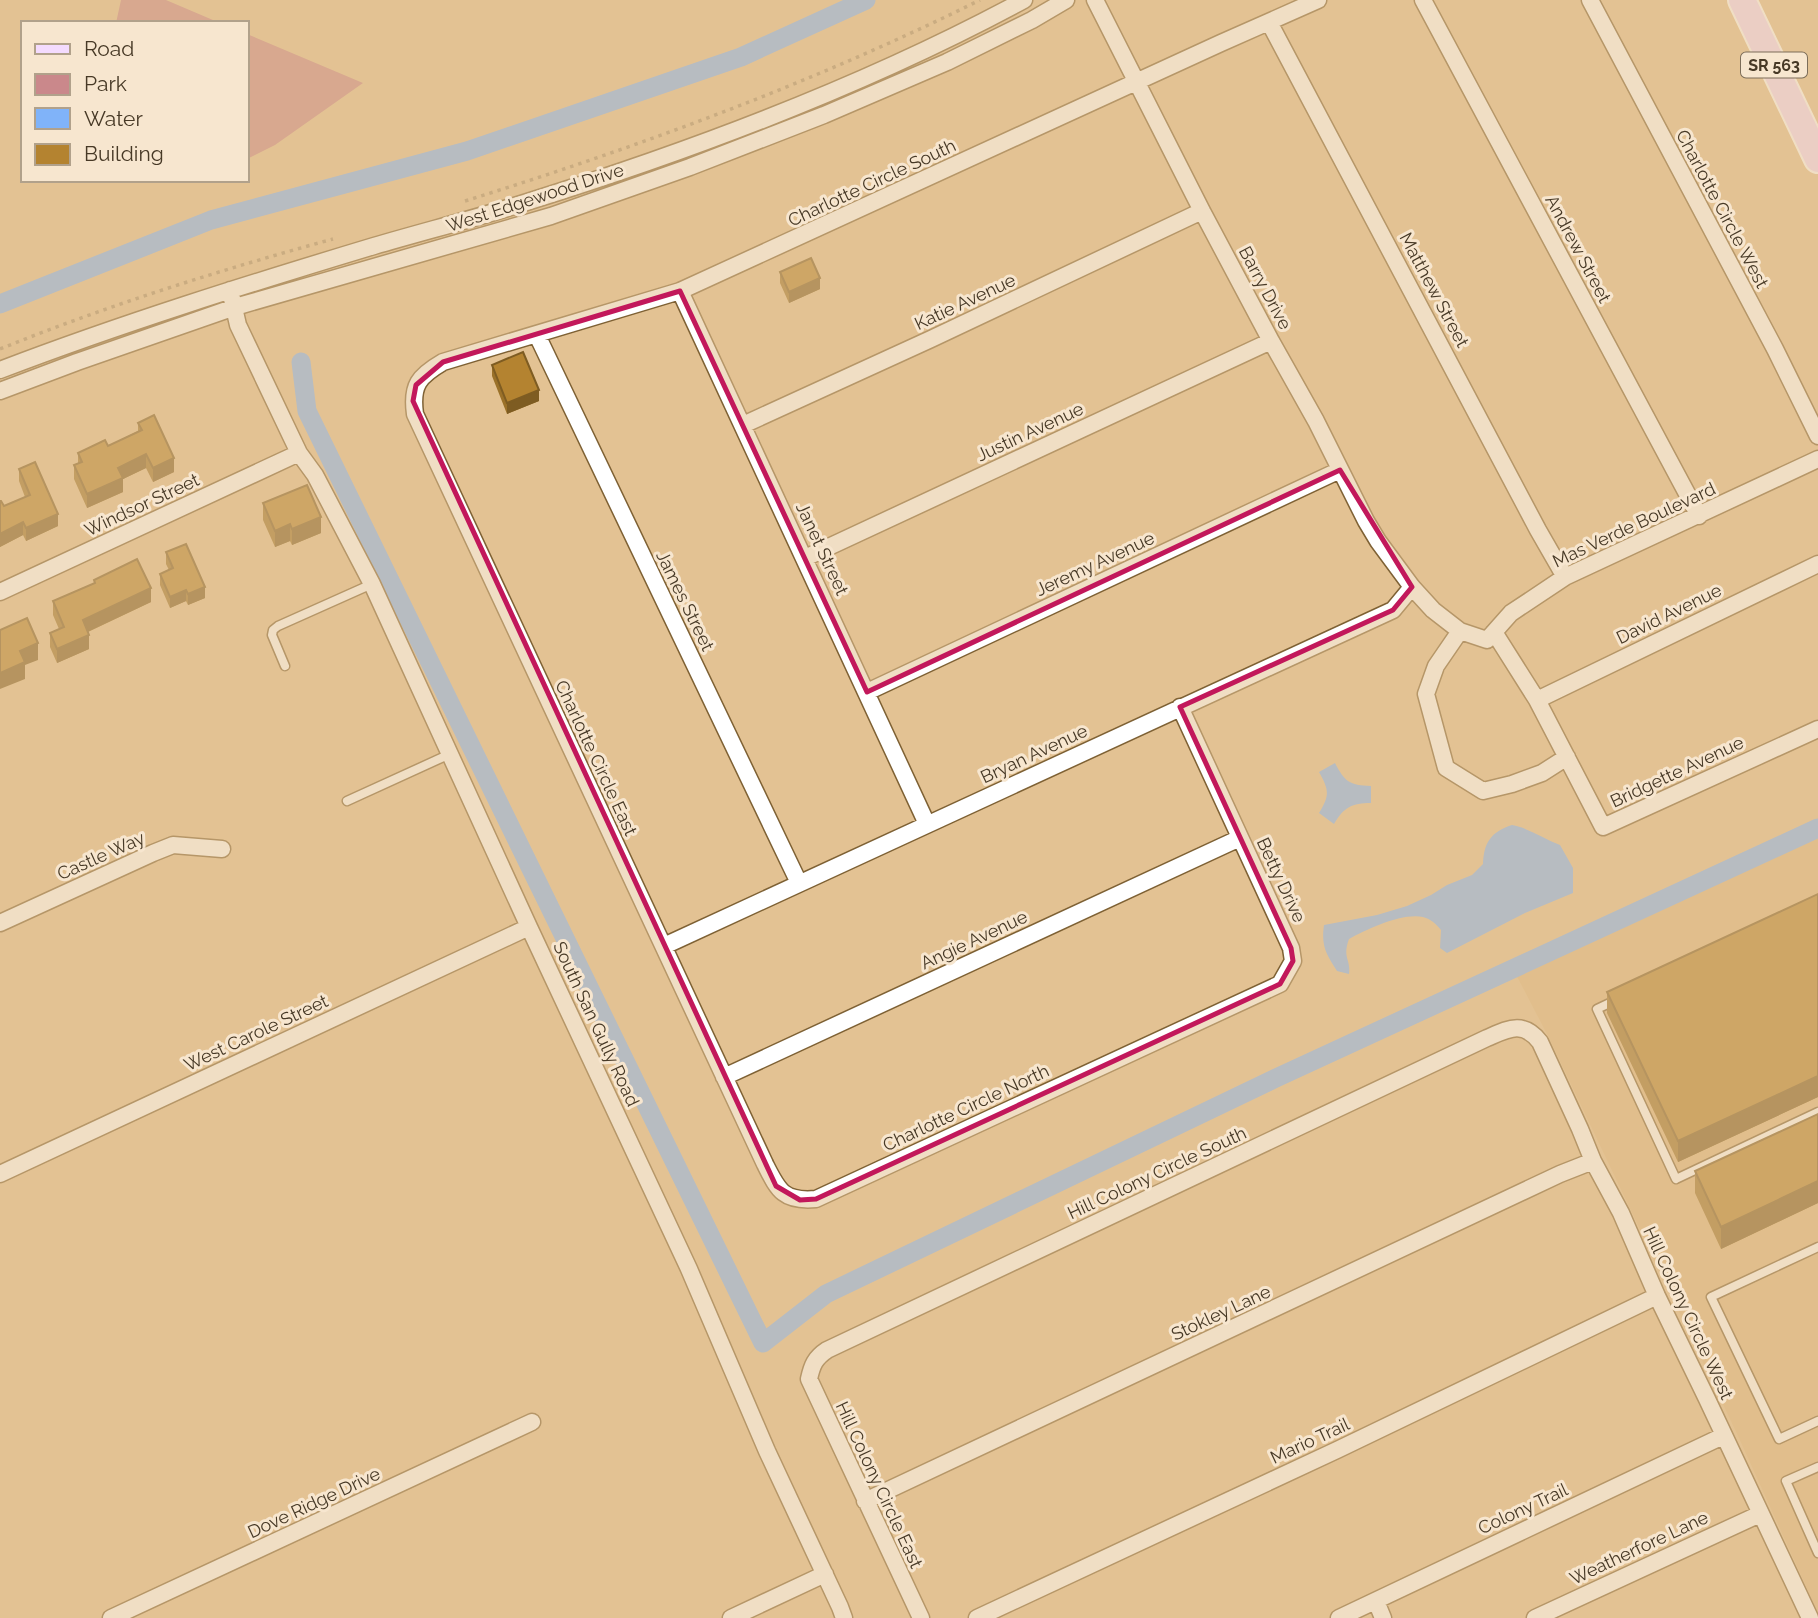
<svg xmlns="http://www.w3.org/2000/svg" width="1818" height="1618" font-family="Raleway,sans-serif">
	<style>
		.built { fill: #deb983 }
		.green { fill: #ca888b }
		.water { fill: #80b3f9 }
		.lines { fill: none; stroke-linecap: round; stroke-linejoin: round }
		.canal { stroke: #80b3f9; stroke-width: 19 }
		.service-casing { stroke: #7e6134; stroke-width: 11 }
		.minor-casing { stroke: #7e6134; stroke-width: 19 }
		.primary-casing { stroke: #fff; stroke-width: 30 }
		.path { stroke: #ab916c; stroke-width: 3.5; stroke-dasharray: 3.5 5; stroke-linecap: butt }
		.service { stroke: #fff; stroke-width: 8 }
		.minor { stroke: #fff; stroke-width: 16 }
		.primary { stroke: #f4dbfe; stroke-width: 26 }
		.wall { fill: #9b7129 }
		.shaded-wall { fill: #7e5c22 }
		.building { fill: #b48330; stroke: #7e5c22; stroke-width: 2 }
		.marked { fill: none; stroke: #c2185b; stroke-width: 5; stroke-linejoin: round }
		.labels { text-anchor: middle; stroke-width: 6; stroke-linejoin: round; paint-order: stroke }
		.shield { fill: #f7e6cf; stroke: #7c6d59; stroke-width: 2 }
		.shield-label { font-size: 16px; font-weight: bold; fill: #473926 }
		.street-label { font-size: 18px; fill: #473926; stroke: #f7e6cf }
	</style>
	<rect width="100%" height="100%" fill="#e3c293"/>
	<!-- built -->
	<path class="built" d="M1818 822V1613L1738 1436 1549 1038 1512 967Z"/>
	<!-- green -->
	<path class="green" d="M121 0H166L220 23H116Z
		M247 34 363 83 275 145 247 159Z"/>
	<!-- water -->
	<path class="water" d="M1335 763C1345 782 1349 785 1371 786V803C1352 803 1344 807 1334 824L1319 813C1330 795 1329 790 1319 772Z
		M1512 825C1529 828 1544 839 1560 845L1573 868V893L1525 913 1447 953 1440 948 1441 930C1436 924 1431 919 1423 917 1401 913 1368 929 1349 939 1342 958 1351 959 1349 974L1337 971C1326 954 1321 946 1324 925L1377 915 1407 906 1431 895 1447 885 1472 875 1483 864C1484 842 1491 832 1512 825Z"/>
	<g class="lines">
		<!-- canal -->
		<path class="canal" d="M0 304 211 220 467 151 741 57 866 0
			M301 362 307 411 763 1343 826 1294 1276 1078 1818 828"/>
		<!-- service casing -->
		<g class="service-casing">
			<path id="service" d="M285 666 272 635 273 630 278 626 372 584
				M347 801 450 754
				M1616 1000 1597 1009 1676 1179 1818 1112
				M1818 1247 1711 1297 1779 1439 1818 1421
				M1818 1467 1786 1481 1818 1553"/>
		</g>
		<!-- minor casing -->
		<g class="minor-casing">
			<path id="minor" d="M1095 0 1202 211 1271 341 1316 421 1366 521 1378 541 1412 587 1433 610 1460 631 1487 640 1511 613 1565 577 1818 459
				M1423 0 1699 516
				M1590 0 1775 349 1818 436
				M1269 22 1538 530 1565 577
				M230 290 238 325 299 453 315 475 372 584 529 927 689 1269 767 1451 840 1607 844 1618
				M680 291 927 824
				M537 335 799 883
				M0 370C123 323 248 284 374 246 425 231 477 218 527 202 697 149 867 85 1024 0
				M0 391 77 362 235 307 551 216 690 167 824 115 947 62 1032 20 1066 0
				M743 425 931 339 1202 211
				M805 558 1271 341
				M0 592 299 453
				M1460 631 1436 666 1426 694 1446 768 1483 791 1512 784 1542 773 1567 757
				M1494 632 1537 700 1603 827 1818 729
				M867 692 1340 470
				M1537 700 1818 564
				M1180 707 1291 948 1293 961 1280 984 816 1199C783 1202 778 1190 765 1164L415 414C411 385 419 376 443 362L680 291 1221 43 1318 0
				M0 923 153 853 173 845 222 849
				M664 946 1393 610 1412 587
				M724 1077 1240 838
				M0 1174 529 927
				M865 1501 1560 1174 1593 1161
				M1376 1601 1383 1618
				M111 1618 532 1422
				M731 1618 825 1574
				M921 1618 809 1379C812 1365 815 1358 827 1350L1487 1038C1508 1029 1523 1020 1540 1042L1580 1129 1593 1161 1621 1213 1657 1296 1707 1399 1810 1618
				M977 1618 1337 1450 1657 1296
				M1339 1618 1723 1436
				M1535 1618 1760 1514"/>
		</g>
		<!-- primary casing -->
		<g class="primary-casing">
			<path id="primary" d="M1742 0 1818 159"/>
		</g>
		<!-- path -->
		<path class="path" d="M465 201C641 146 815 82 980 0
			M0 349C109 305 220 270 333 239"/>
		<!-- service -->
		<use href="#service" class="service"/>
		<!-- minor -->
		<use href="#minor" class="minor"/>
		<!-- primary -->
		<use href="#primary" class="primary"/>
	</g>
	<!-- wall -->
	<path class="wall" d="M780 272 820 289 789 303 780 283Z
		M492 365 539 401 507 414 492 376Z
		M138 423 174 472 153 482 146 468 123 479V492L87 508 74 479V465L78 463V453L108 446 138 431Z
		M19 469 58 526 26 541 23 535 0 547V501L4 506 25 497 19 481Z
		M263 503 321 533 292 545 290 541 275 547 263 520Z
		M166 552 205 598 188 605 186 601 170 608 160 585V574L169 570 166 564Z
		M94 580 151 602 88 632 89 649 57 663 50 647V633L59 629 53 615V601L94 583Z
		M1818 894V1097L1678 1162 1607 1013V992Z
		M1818 1114V1203L1721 1249 1695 1193V1171Z"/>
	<!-- shaded-wall -->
	<path class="shaded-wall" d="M820 278V289L789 303V292Z
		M539 390V401L507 414V403Z
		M146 454V468L123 479V492L87 508V494L118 468Z
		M174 458V472L153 482V468Z
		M58 514V526L26 541V528Z
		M321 517V533L292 545V529Z
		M23 522V535L0 547V534Z
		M290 524V541L275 547V531Z
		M205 587V598L188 605V594Z
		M151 588V602L83 634V620Z
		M186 590V601L170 608V597Z
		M89 635V649L57 663V649Z
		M38 643V660L25 665V679L0 689V673L20 651Z
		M1818 1076V1097L1678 1162V1141Z
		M1818 1181V1203L1721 1249V1227Z"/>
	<!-- building -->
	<path class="building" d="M811 258 820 278 789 292 780 272Z
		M523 352 539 390 507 403 492 365Z
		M154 415 174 458 153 468 146 454 118 468 123 478 87 494 74 465 82 462 78 453 105 440 108 446 142 430 138 423Z
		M35 462 58 514 26 528 23 522 0 534V501H1L4 506 30 495 19 469Z
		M307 485 321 517 292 529 290 524 275 531 263 503Z
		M186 544 205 587 188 594 186 590 170 597 160 574 173 568 166 552Z
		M137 559 151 588 83 620 89 635 57 649 50 633 64 627 53 601 95 583 94 580Z
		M27 618 38 643 20 651 25 662 0 673V630Z
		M1818 894V1076L1678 1141 1607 992Z
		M1818 1114V1181L1721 1227 1695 1171Z"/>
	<!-- marked area -->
	<path d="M0 0H1818V1618H0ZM680 291 867 692 1340 470 1412 587 1393 610 1180 707 1291 948 1293 961 1280 984 816 1199 800 1200 776 1186 413 401 416 385 443 362Z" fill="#e3c293" fill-opacity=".55" fill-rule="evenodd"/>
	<path class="marked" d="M680 291 867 692 1340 470 1412 587 1393 610 1180 707 1291 948 1293 961 1280 984 816 1199 800 1200 776 1186 413 401 416 385 443 362Z"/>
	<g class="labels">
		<!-- shield labels -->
		<rect class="shield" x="1741" y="52.5" width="66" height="25" rx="5"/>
		<g class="shield-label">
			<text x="1774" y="71">SR 563</text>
		</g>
		<!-- street labels -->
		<g class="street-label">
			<text transform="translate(872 183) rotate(-25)" y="6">Charlotte Circle South</text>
			<text transform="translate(535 198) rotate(-18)" y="6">West Edgewood Drive</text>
			<text transform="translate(1722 209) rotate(62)" y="6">Charlotte Circle West</text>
			<text transform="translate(1578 249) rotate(62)" y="6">Andrew Street</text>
			<text transform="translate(1265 288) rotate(62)" y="6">Barry Drive</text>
			<text transform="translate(1434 290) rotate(62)" y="6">Matthew Street</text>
			<text transform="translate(965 302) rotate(-25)" y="6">Katie Avenue</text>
			<text transform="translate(1030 432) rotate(-25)" y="6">Justin Avenue</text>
			<text transform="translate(142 505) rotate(-25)" y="6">Windsor Street</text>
			<text transform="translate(1634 525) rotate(-25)" y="6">Mas Verde Boulevard</text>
			<text transform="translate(822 549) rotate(65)" y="6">Janet Street</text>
			<text transform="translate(1095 564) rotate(-25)" y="6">Jeremy Avenue</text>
			<text transform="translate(685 601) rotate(64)" y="6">James Street</text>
			<text transform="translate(1669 614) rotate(-26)" y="6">David Avenue</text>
			<text transform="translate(1034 754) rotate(-25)" y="6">Bryan Avenue</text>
			<text transform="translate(596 758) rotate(65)" y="6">Charlotte Circle East</text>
			<text transform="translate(1677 772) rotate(-25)" y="6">Bridgette Avenue</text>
			<text transform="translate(101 856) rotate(-24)" y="6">Castle Way</text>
			<text transform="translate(1281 880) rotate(65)" y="6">Betty Drive</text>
			<text transform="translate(974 940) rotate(-25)" y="6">Angie Avenue</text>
			<text transform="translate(596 1024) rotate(65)" y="6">South San Gully Road</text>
			<text transform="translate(256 1033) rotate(-25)" y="6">West Carole Street</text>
			<text transform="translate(966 1108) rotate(-25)" y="6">Charlotte Circle North</text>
			<text transform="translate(1157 1173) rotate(-25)" y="6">Hill Colony Circle South</text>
			<text transform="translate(1221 1313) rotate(-25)" y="6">Stokley Lane</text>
			<text transform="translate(1688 1313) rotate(65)" y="6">Hill Colony Circle West</text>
			<text transform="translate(1310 1441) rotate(-25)" y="6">Mario Trail</text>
			<text transform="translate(879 1485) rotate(65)" y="6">Hill Colony Circle East</text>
			<text transform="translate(314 1503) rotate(-25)" y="6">Dove Ridge Drive</text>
			<text transform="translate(1523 1509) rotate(-25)" y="6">Colony Trail</text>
			<text transform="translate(1639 1548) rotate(-25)" y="6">Weatherfore Lane</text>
		</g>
	</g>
	<!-- legend -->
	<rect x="21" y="21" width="228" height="161" fill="#f7e6cf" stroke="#b1a18b" stroke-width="2"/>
	<rect x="35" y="44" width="35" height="10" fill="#f4dbfe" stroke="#b1a18b" stroke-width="2"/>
	<text x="84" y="56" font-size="21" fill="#473926">Road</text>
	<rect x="35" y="74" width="35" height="21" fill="#ca888b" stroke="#b1a18b" stroke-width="2"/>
	<text x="84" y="91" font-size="21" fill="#473926">Park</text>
	<rect x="35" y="108" width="35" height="21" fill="#80b3f9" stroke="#b1a18b" stroke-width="2"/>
	<text x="84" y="126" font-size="21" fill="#473926">Water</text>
	<rect x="35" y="144" width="35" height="21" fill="#b48330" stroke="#b1a18b" stroke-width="2"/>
	<text x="84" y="161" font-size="21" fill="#473926">Building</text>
</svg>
